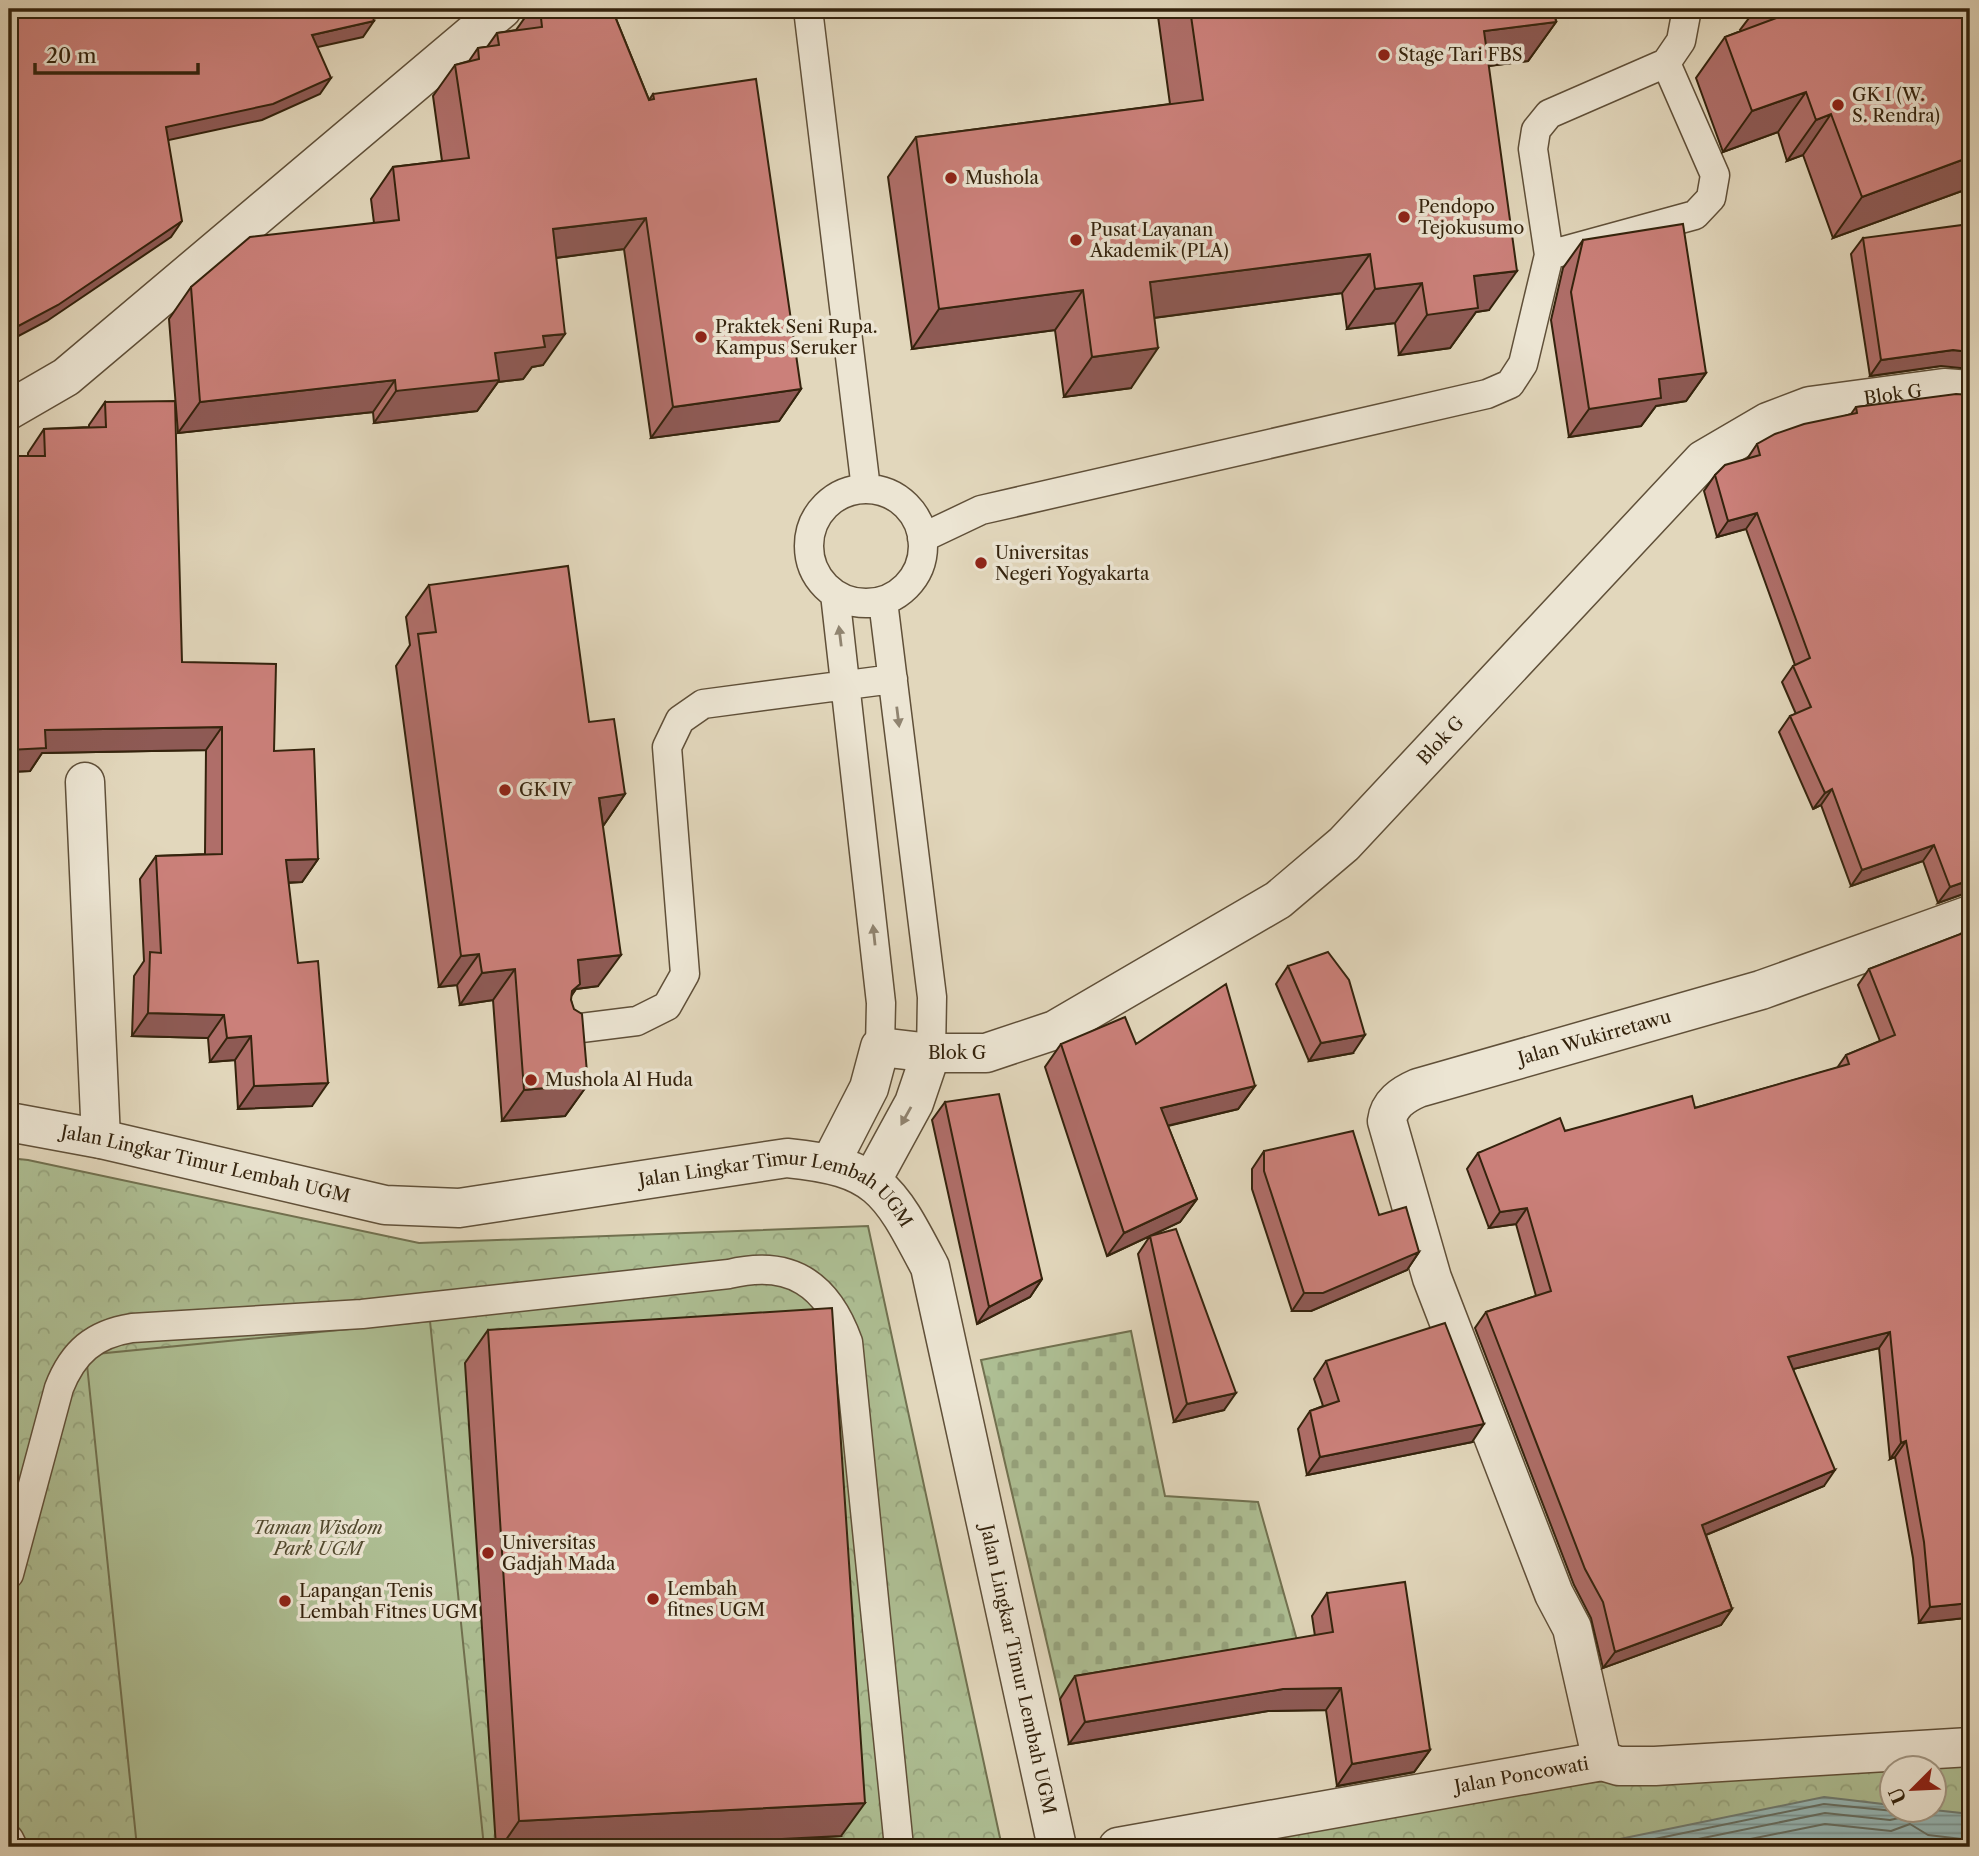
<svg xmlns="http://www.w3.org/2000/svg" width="1979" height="1856" font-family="'Libre Caslon Text',serif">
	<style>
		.forest { fill: url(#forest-crowns); stroke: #717150; stroke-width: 2; fill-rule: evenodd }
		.cemetery { fill: url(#cemetery-stones); stroke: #717150; stroke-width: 2 }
		.pitch { fill: #aebf94; stroke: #717150; stroke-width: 2 }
		.water { fill: url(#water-rules); stroke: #6f7c73; stroke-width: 2 }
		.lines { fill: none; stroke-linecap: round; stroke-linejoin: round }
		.shore { stroke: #656e62; stroke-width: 2 }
		.service-casing { stroke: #605039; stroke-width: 31 }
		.minor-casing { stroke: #605039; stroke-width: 41 }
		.tertiary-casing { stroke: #605039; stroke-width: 41 }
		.service { stroke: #ece5d3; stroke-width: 28 }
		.minor { stroke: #ece5d3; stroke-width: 38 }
		.tertiary { stroke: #ece5d3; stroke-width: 38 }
		.wall { fill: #af6e69; stroke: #34230d; stroke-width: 2 }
		.shaded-wall { fill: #8e5a55; stroke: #34230d; stroke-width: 2 }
		.building { fill: #cb807a; stroke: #34230d; stroke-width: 2 }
		.oneway { fill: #908470 }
		.poi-dot { fill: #8f2418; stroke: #ece5d3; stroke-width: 2.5 }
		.labels { text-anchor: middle; stroke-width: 7; stroke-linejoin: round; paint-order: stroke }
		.poi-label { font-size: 18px; fill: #34230d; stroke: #ece5d3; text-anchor: start }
		.street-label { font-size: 18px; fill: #34230d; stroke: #ece5d3 }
		.park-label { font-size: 18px; font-style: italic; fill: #524a2f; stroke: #ece5d3 }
	</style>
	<defs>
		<pattern id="forest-crowns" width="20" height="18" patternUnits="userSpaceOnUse" patternTransform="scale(1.75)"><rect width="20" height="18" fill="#aebf94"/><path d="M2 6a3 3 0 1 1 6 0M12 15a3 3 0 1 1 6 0" fill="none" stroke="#96a47e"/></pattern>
		<pattern id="cemetery-stones" width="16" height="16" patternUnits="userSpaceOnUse" patternTransform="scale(1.75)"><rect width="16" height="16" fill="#aebf94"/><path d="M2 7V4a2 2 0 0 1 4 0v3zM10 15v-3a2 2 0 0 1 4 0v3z" fill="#96a47e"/></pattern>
		<pattern id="water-rules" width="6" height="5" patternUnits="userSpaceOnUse" patternTransform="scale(1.75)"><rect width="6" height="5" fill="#96b8b7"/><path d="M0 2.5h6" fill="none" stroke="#7b9593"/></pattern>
	</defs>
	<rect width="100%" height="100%" fill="#e2d7bc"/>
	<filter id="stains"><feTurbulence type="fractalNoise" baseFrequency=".00286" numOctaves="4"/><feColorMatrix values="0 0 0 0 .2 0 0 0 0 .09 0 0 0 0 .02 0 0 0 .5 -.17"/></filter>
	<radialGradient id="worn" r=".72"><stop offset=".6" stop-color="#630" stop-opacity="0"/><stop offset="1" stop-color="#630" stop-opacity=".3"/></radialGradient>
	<!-- forest -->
	<path class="forest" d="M9 1158 28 1160 419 1243 868 1226 1002 1847H9Z
		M1970 1750V1847H1173L1479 1792ZM1892 1769H1934V1811H1892Z"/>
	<!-- cemetery -->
	<path class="cemetery" d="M1131 1331 1165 1496 1258 1502 1302 1658 1060 1699 981 1360Z"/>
	<!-- pitch -->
	<path class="pitch" d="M430 1321 484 1847H137L86 1355Z"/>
	<!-- water -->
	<path class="water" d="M1824 1797 1891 1805 1892 1811 1934 1810 1970 1814V1847H1581Z"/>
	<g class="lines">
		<!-- shore -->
		<path class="shore" d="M1616 1847 1824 1804 1894 1811
			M1659 1847 1825 1813 1890 1820 1899 1818 1906 1811
			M1711 1847 1825 1824 1891 1831 1910 1824 1928 1835 1970 1840"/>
		<!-- service casing -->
		<g class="service-casing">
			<path id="service" d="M808 9 866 489
				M1549 255 1695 215 1711 198 1715 175 1666 63
				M809 546a57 57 0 1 1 114 0a57 57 0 1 1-114 0Z
				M922 538 981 510 1487 394 1510 384 1523 364 1549 255 1533 149 1536 130 1549 114 1666 63 1681 41 1687 9
				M835 594 881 1003 880 1047
				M883 601 932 997 931 1053
				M565 1030 637 1021 667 1006 685 974 667 747 680 720 703 704 893 679
				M9 1574 59 1388C73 1352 94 1334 132 1328L362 1314 729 1274C791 1259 827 1284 848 1342L899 1847
				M9 1839 13 1847"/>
		</g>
		<!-- minor casing -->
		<g class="minor-casing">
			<g id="minor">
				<path d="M9 410 66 377 502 9"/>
				<path d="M85 782 101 1139"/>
				<path id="s1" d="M831 1162 869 1088 880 1047 931 1053H986L1055 1030 1278 900 1344 844 1703 460 1768 422 1810 406 1944 388 1970 390"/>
				<path d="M872 1180 914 1103 931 1053"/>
				<path id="s2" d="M1602 1761 1572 1628 1554 1594 1432 1278 1387 1121C1389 1104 1402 1095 1418 1088L1761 990 1970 915"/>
				<path id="s3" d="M1118 1847 1602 1761 1619 1766H1655L1970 1747"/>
			</g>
		</g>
		<!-- tertiary casing -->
		<g class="tertiary-casing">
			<g id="tertiary">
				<path id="s4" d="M9 1122 101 1139 385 1205 459 1208 787 1158C879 1167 889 1189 930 1267L1057 1847"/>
			</g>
		</g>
		<!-- service -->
		<use href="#service" class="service"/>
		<!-- minor -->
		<use href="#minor" class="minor"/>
		<!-- tertiary -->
		<use href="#tertiary" class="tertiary"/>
	</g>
	<!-- wall -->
	<path class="wall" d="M531 9H612L649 100 653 94 801 389 779 421 651 438 624 249 556 258 543 365 532 367 523 379 498 382 477 411 374 423 373 412 178 433 169 319 191 287 374 223 371 199 393 167 442 161 433 96 455 65 469 61 478 48 487 47 497 33 516 30Z
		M1157 9H1579L1555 12 1556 22 1528 61 1489 66V310L1476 312 1450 348 1399 355 1395 323 1347 329 1342 293 1154 318 1131 388 1064 397 1055 330 912 349 888 177 916 137 1170 104Z
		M1750 9H1970V188L1833 238 1803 155 1787 161 1778 132 1723 152 1696 78 1725 37 1741 31 1740 30 1752 14Z
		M1863 238 1941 366 1870 376 1851 254Z
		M1583 240 1706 373 1686 401 1656 406 1641 426 1569 437 1551 320 1563 268Z
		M1970 395V894H1963L1938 903 1923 861 1851 886 1821 805 1813 809 1779 732 1790 716 1796 714 1782 682 1793 666 1795 665 1746 529 1717 537 1704 491 1715 475 1747 459 1757 444 1851 414 1856 407Z
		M105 402 182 662 274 751 318 859 302 882 288 883 312 1106 238 1109 235 1060 210 1062 208 1038 132 1036 134 976 144 961 140 879 156 856 205 854 206 750 42 753 30 771 9 772V456H28V453L44 429 89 427V425Z
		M429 585 589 722 625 794 603 826 598 986 576 989 571 996V1000L588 1084 565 1116 502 1121 493 1000 460 1005 457 985 439 987 396 666 410 645 406 617Z
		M1970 926V1613H1968L1965 1618 1919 1623 1913 1558 1895 1457 1890 1459 1879 1348 1793 1369 1824 1486 1706 1535 1732 1609 1721 1625 1603 1668 1591 1618 1574 1585 1475 1328 1486 1312 1536 1296 1516 1224 1489 1228 1467 1169 1478 1153 1565 1131 1695 1108 1837 1068 1846 1055 1880 1041 1858 985 1869 969 1961 934 1964 928Z
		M1288 966 1353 1053 1309 1061 1276 984Z
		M1061 1044H1136L1255 1086 1238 1109 1168 1126 1197 1199 1180 1222 1107 1256 1045 1067Z
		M945 1102 1042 1279 1030 1297 977 1324 932 1120Z
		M1264 1151 1379 1215 1419 1252 1407 1270 1311 1311H1292L1252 1189V1169Z
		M1150 1236 1224 1410 1174 1422 1138 1254Z
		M488 1330 841 1836 624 1847H496L465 1363Z
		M1326 1361 1472 1442 1307 1475 1298 1429 1310 1411 1323 1406 1314 1379Z
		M1327 1593 1430 1750 1414 1772 1337 1786 1326 1710 1268 1711 1069 1744 1060 1699 1075 1676 1315 1636 1312 1616Z"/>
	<!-- shaded-wall -->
	<path class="shaded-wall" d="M1527 9H1579L1522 16Z
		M374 21 363 37 300 51 312 35Z
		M1556 22 1528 61 1456 70 1484 31Z
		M331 78 320 94 262 120 155 143 166 127Z
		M1806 92 1778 132 1723 152 1752 111Z
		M1831 114 1803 155 1787 161 1816 120Z
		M1970 157V188L1833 238 1862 197Z
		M646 218 624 249 531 261 553 229Z
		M182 221 171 237 47 321 9 341V331Z
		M1370 254 1342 293 1122 322 1150 282Z
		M1517 271 1489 310 1476 312 1450 348 1399 355 1427 315 1474 276Z
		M1422 283 1395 323 1347 329 1375 289Z
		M1083 290 1055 330 912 349 939 309Z
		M565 334 543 365 532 367 523 379 498 382 477 411 374 423 396 391 495 353 543 336Z
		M1158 348 1131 388 1064 397 1092 357Z
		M1953 350 1970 352V369L1941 366 1870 376 1881 360Z
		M1706 373 1686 401 1656 406 1641 426 1569 437 1589 409 1659 379Z
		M395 380 373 412 178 433 200 402Z
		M801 389 779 421 651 438 673 407Z
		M1757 513 1746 529 1717 537 1728 521Z
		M222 727 206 750 42 753 30 771 9 772V750L45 730Z
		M1832 789 1821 805 1813 809 1825 793Z
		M625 794 603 826 599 798Z
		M1934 845 1923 861 1851 886 1862 870Z
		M318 859 302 882 270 883 286 860Z
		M1970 880V894H1963L1938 903 1950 887Z
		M479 954 457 985 439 987 461 956Z
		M621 955 598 986 576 989 558 1016 578 960Z
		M515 969 493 1000 460 1005 482 973Z
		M148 1013 224 1015 208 1038 132 1036Z
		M1365 1035 1353 1053 1309 1061 1321 1043Z
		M251 1036 235 1060 210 1062 227 1038Z
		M328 1083 312 1106 238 1109 254 1086Z
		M588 1084 565 1116 502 1121 524 1090Z
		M1255 1086 1238 1109 1145 1131 1161 1108Z
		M1197 1199 1180 1222 1107 1256 1124 1233Z
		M1527 1208 1516 1224 1489 1228 1500 1212Z
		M1419 1252 1407 1270 1311 1311H1292L1304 1293Z
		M1042 1279 1030 1297 977 1324 989 1307Z
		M1890 1332 1879 1348 1777 1373 1788 1357Z
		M1236 1393 1224 1410 1174 1422 1187 1404Z
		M1484 1424 1472 1442 1307 1475 1320 1457Z
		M1906 1441 1895 1457 1890 1459 1901 1443Z
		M1835 1470 1824 1486 1691 1541 1702 1525Z
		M1970 1603V1613H1968L1965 1618 1919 1623 1930 1607Z
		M1732 1609 1721 1625 1603 1668 1615 1652Z
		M1341 1688 1326 1710 1268 1711 1069 1744 1085 1722 1283 1689Z
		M1430 1750 1414 1772 1337 1786 1352 1764Z
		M865 1803 841 1836 624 1847H501L519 1821Z"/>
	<!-- building -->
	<path class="building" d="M9 9H371L374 21 312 35 331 78 273 104 166 127 182 221 58 305 9 331Z
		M540 9H612L649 100 654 99 653 94 756 79 801 389 673 407 646 218 553 229 565 334 543 336 545 347 495 353 499 380 396 391 395 380 200 402 191 287 250 237 399 220 393 167 469 158 455 65 479 59 478 48 499 45 497 33 542 27Z
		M1190 9H1554L1556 22 1484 31 1517 271 1474 276 1478 308 1427 315 1422 283 1375 289 1370 254 1150 282 1158 348 1092 357 1083 290 939 309 916 137 1203 100Z
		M1776 9H1970V157L1862 197 1831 114 1816 120 1806 92 1752 111 1725 37 1779 17Z
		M1683 224 1706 373 1659 379 1661 398 1589 409 1571 292 1583 240Z
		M1970 224V352L1953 350 1881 360 1863 238Z
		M1956 394 1970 395V880L1950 887 1934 845 1862 870 1832 789 1825 793 1790 716 1811 707 1793 666 1810 658 1757 513 1728 521 1715 475 1725 465 1760 455 1757 444 1775 434 1804 424 1857 413 1856 407Z
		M175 401 182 662 276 664 274 751 314 749 318 859 286 860 298 963 318 961 328 1083 254 1086 251 1036 227 1038 224 1015 148 1013 150 952 161 953 156 856 222 854V727L45 730 46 748 9 750V456H45L44 429 106 427 105 402Z
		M568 566 589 722 614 719 625 794 599 798 621 955 578 960 580 984 572 991 571 1000 574 1009 582 1014 588 1084 524 1090 515 969 482 973 479 954 461 956 418 634 436 632 429 585Z
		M1970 926V1603L1930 1607 1924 1542 1906 1441 1901 1443 1890 1332 1788 1357 1835 1470 1702 1525 1732 1609 1615 1652 1603 1602 1585 1569 1486 1312 1551 1291 1527 1208 1500 1212 1478 1153 1560 1118 1565 1131 1692 1096 1695 1108 1849 1064 1846 1055 1895 1035 1869 969 1966 932 1964 928Z
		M1328 952 1349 980 1365 1035 1321 1043 1288 966Z
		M1226 984 1255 1086 1161 1108 1197 1199 1124 1233 1061 1044 1125 1017 1136 1044Z
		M999 1094 1042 1279 989 1307 945 1102Z
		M1353 1131 1379 1215 1406 1207 1419 1252 1323 1293H1304L1264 1171V1151Z
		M1176 1229 1236 1393 1187 1404 1150 1236Z
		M832 1308 865 1803 519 1821 488 1330Z
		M1445 1323 1484 1424 1320 1457 1310 1411 1339 1401 1326 1361Z
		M1405 1582 1430 1750 1352 1764 1341 1688 1283 1689 1085 1722 1075 1676 1333 1632 1327 1593Z"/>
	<!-- one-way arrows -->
	<defs><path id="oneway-solid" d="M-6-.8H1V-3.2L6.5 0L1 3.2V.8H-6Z" transform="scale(1.75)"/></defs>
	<g class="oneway">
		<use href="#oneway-solid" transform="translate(840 636) rotate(-97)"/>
		<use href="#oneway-solid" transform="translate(898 717) rotate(83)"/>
		<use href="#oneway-solid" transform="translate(874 935) rotate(-96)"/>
		<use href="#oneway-solid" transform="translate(906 1116) rotate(119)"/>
	</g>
	<!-- markers -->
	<g class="poi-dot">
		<circle cx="1384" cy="55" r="7"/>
		<circle cx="1838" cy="105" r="7"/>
		<circle cx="951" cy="178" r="7"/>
		<circle cx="1404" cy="217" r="7"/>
		<circle cx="1076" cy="240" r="7"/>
		<circle cx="701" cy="337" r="7"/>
		<circle cx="981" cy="563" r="7"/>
		<circle cx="505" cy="790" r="7"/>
		<circle cx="531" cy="1080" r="7"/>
		<circle cx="488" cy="1553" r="7"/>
		<circle cx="653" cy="1599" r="7"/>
		<circle cx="285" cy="1601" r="7"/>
	</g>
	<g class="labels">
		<!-- poi labels -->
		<g class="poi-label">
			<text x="1398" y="61">Stage Tari FBS</text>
			<text x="1852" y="101">GK I (W.<tspan x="1852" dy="21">S. Rendra)</tspan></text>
			<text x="965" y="184">Mushola</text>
			<text x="1418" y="213">Pendopo<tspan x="1418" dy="21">Tejokusumo</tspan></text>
			<text x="1090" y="236">Pusat Layanan<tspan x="1090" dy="21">Akademik (PLA)</tspan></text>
			<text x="715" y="333">Praktek Seni Rupa.<tspan x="715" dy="21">Kampus Seruker</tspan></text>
			<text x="995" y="559">Universitas<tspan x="995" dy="21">Negeri Yogyakarta</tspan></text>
			<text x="519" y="796">GK IV</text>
			<text x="545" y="1086">Mushola Al Huda</text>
			<text x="502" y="1549">Universitas<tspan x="502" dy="21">Gadjah Mada</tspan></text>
			<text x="667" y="1595">Lembah<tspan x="667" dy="21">fitnes UGM</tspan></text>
			<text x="299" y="1597">Lapangan Tenis<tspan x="299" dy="21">Lembah Fitnes UGM</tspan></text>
		</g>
		<!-- street labels -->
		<g class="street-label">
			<text dy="6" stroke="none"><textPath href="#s1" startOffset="1379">Blok G</textPath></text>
			<text dy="6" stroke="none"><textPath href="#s1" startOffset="791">Blok G</textPath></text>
			<text dy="6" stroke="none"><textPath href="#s2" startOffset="908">Jalan Wukirretawu</textPath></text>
			<text dy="6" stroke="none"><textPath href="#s1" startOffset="203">Blok G</textPath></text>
			<text dy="6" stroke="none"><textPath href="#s4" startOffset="201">Jalan Lingkar Timur Lembah UGM</textPath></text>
			<text dy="6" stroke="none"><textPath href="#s4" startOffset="789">Jalan Lingkar Timur Lembah UGM</textPath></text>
			<text dy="6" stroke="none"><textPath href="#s4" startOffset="1396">Jalan Lingkar Timur Lembah UGM</textPath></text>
			<text dy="6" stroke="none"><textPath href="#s3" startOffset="410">Jalan Poncowati</textPath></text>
		</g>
		<!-- park labels -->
		<g class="park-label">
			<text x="318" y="1534">Taman Wisdom<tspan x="318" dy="21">Park UGM</tspan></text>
		</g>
	</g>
	<!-- margin -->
	<rect width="1979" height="1856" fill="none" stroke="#e2d7bc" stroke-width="35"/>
	<rect x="10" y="10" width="1958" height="1835" fill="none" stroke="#34230d" stroke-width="3.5"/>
	<rect x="18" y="18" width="1944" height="1821" fill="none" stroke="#34230d" stroke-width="2"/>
	<!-- north arrow -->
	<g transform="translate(1913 1789) rotate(246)"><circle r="33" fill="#ece5d3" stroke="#a29784" stroke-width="2"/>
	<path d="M0-5L12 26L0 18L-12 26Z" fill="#8f2418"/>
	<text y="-10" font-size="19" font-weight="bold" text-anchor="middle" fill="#34230d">U</text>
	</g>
	<!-- scale -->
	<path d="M35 63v10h163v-10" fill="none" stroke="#34230d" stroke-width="3.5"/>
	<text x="46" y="63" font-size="21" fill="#34230d" stroke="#ece5d3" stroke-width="5" paint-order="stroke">20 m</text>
	<rect width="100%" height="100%" filter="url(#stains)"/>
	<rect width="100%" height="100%" fill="url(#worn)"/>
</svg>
